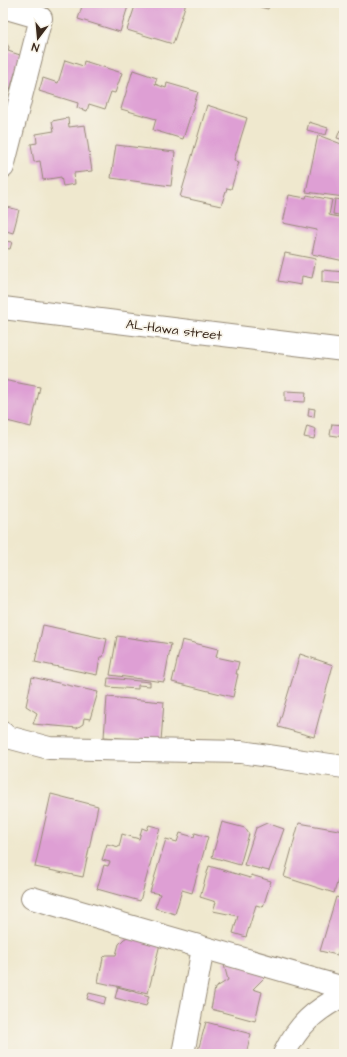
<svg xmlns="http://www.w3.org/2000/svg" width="347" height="1057" font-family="'Architects Daughter',sans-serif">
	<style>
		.building { fill: #de9fd4 }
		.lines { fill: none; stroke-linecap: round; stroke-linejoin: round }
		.minor-casing { stroke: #958976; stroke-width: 24 }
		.tertiary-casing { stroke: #958976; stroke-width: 24 }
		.minor { stroke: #fff; stroke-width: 22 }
		.tertiary { stroke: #fff; stroke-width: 22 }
		.labels { text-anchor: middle; stroke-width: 3.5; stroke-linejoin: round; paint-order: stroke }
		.street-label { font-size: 13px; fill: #3b2a1e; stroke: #f7f3e8 }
	</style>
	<rect width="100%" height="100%" fill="#f7f3e8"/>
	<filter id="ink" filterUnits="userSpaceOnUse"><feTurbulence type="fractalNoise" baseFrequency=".025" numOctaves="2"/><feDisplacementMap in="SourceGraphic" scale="8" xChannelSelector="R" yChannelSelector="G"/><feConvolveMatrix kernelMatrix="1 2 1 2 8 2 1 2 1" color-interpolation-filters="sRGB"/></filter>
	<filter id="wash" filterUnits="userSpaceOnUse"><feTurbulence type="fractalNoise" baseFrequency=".012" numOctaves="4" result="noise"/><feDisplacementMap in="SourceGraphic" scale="16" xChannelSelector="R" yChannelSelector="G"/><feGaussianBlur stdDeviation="0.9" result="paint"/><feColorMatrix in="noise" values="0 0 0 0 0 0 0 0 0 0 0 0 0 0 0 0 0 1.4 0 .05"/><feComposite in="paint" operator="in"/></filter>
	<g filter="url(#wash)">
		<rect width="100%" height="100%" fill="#efe8ce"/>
		<g id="blocks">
			<!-- building -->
			<path class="building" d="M83 3H129L120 32 78 19Z
				M136 3H186L173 44 127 30Z
				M261 3H270L268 9 260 7Z
				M3 38 9 47 8 51 20 55 18 74 15 73 10 90 3 88Z
				M65 60 83 66 84 61 122 73 115 93 111 92 105 109 89 104 87 111 77 108 78 103 39 91 43 78 58 83Z
				M133 70 157 78 155 84 166 88 167 83 198 92 183 139 153 130 156 119 121 109Z
				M207 105 247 118 234 160 239 162 231 189 227 188 221 206 180 197Z
				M68 118 69 127 85 125 92 171 74 173 75 184 63 186 61 177 43 180 40 161 34 162 31 144 37 143 36 134 54 131 52 121Z
				M309 122 328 128 326 135 307 130Z
				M340 130 344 132V140L337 138Z
				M318 135 344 145V197L306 192Z
				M116 145 175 152 171 186 111 178Z
				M289 195 306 198 307 195 332 200 329 215 344 218V261L312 254 317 230 283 223Z
				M335 199 344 200V216L333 214Z
				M7 207 19 210 13 233 3 230Z
				M4 241 12 242 10 249 3 248Z
				M285 253 316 259 312 278 302 276 301 285 278 281Z
				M322 270 344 272V284L322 282Z
				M3 380 40 387 31 427 3 420Z
				M285 391 306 392 305 402 285 401Z
				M309 408 315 409 314 417 308 416Z
				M332 424 344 425V437L330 435Z
				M307 426 316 429 314 439 304 437Z
				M43 625 107 639 103 657H100L97 675 35 662Z
				M117 636 171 644 164 682 110 675Z
				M182 640 218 649 216 657 239 662 236 674H238L233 697 172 682Z
				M300 654 333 665 314 737 278 727Z
				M32 677 98 692 90 719 84 718 83 724 77 728 33 724 37 713 26 706Z
				M108 678 150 682V686L138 685V689L107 687Z
				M107 697 164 702 161 741 104 737Z
				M51 794 98 806 83 877 35 867Z
				M222 822 245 828 249 834 240 865 212 857Z
				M267 823 284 829 269 871 244 865 256 828Z
				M299 823 344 831V860L334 893 284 877Z
				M149 825 160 828 140 901 97 889 104 865 108 866 110 862 102 860 107 844 119 847 122 834 139 839 142 828 147 830Z
				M180 833 194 837 195 833 208 837 192 893 182 890 175 914 155 908 160 894 150 892 166 839 177 842Z
				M209 866 250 878 251 875 271 881 263 907 256 905 246 937 233 933 238 916 213 911 216 902 200 897Z
				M336 897 344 899V953L338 952 337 955 320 951Z
				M131 935 160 944 148 993 98 982 103 958 106 955H116L119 944 124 939Z
				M223 961 236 962 238 969 240 962 268 974 253 989 262 992 255 1021 211 1009 215 988 228 980Z
				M118 987 149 996 146 1006 115 998Z
				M89 993 106 997 104 1004 87 999Z
				M206 1022 251 1034 246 1054H197Z
				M307 1049 320 1052 319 1054H306Z"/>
		</g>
	</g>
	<g filter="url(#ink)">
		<use href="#blocks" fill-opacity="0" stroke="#958976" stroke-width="1"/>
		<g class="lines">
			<!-- minor casing -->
			<g class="minor-casing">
				<path id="minor" d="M3 7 41 18 3 167
					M3 733 4 736 49 748 241 752 344 767
					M32 898 344 988
					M183 1054 203 948
					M284 1054C298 1025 315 1010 344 995"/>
			</g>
			<!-- tertiary casing -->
			<g class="tertiary-casing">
				<path id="tertiary" d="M3 308 344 350"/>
			</g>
			<!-- minor -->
			<use href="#minor" class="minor"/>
			<!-- tertiary -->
			<use href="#tertiary" class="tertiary"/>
		</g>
	</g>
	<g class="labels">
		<!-- street labels -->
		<g class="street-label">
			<text transform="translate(174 329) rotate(7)" y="5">AL-Hawa street</text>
		</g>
	</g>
	<!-- margin -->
	<rect width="347" height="1057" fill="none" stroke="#f7f3e8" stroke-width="16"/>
	<!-- north arrow -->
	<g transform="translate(38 38) rotate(196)" stroke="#f7f3e8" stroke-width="3" paint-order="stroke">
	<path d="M0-3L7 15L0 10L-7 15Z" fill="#3b2a1e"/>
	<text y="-6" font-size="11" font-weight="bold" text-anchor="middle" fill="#3b2a1e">N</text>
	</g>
</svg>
